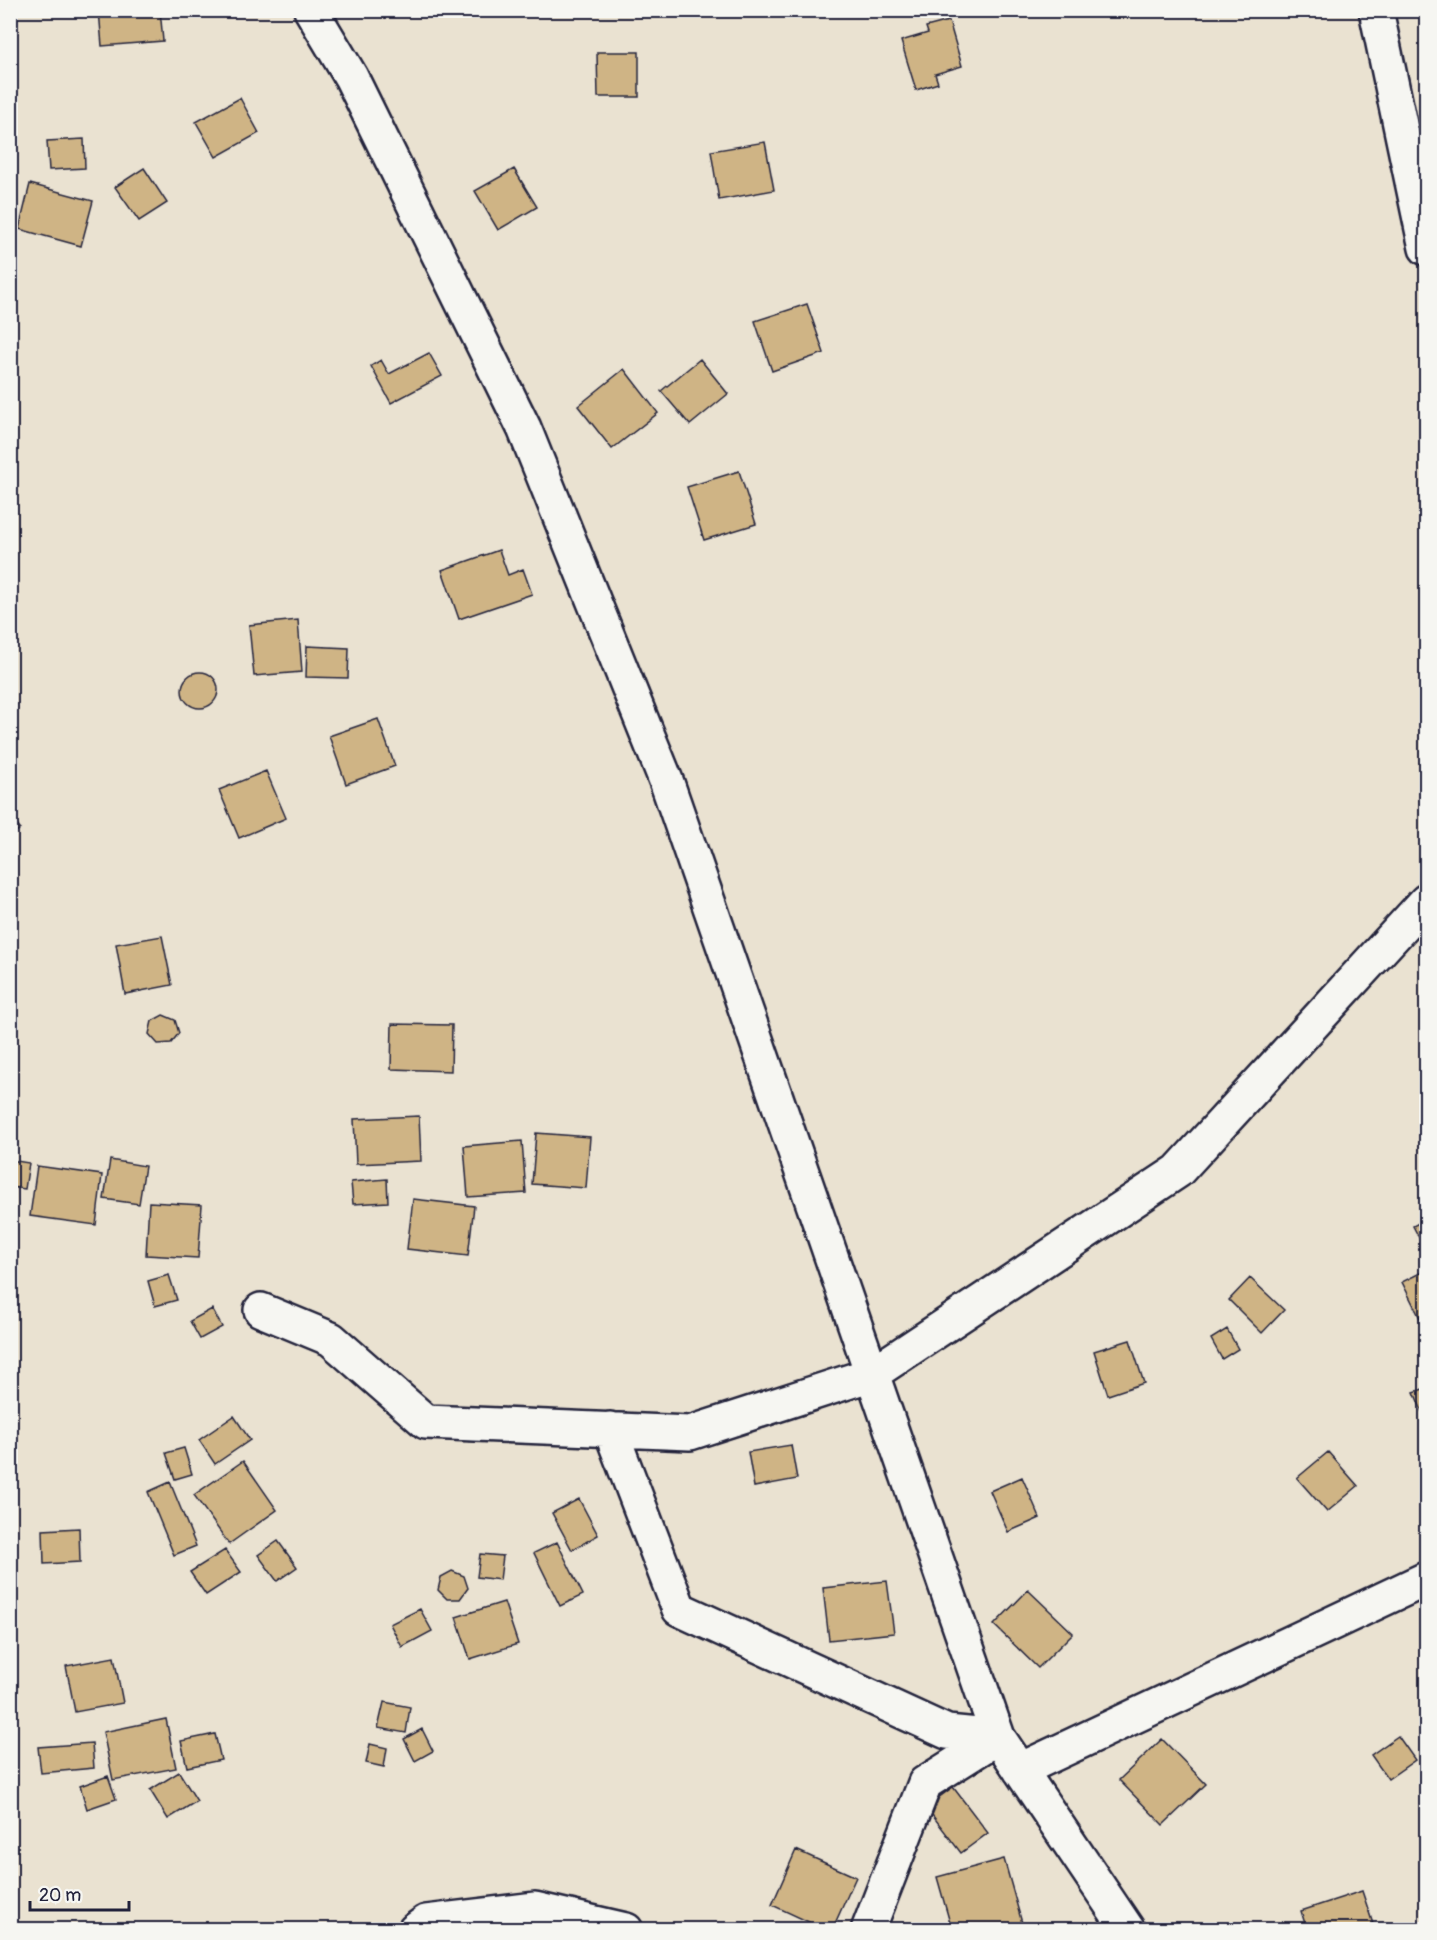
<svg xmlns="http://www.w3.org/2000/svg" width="1437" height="1940" font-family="Pangolin,sans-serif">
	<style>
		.building { fill: #cfb485; stroke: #22223b; stroke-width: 1.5 }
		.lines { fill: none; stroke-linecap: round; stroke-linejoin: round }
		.minor-casing { stroke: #22223b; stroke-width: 38 }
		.minor { stroke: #f6f6f2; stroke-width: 33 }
	</style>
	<rect width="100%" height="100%" fill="#eae2d1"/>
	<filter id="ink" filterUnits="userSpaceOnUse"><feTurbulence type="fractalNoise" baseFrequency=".0167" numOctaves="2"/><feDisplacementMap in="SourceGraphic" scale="12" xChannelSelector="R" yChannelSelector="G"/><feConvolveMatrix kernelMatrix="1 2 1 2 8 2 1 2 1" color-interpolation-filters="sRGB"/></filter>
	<g filter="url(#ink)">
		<!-- building -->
		<path class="building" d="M99 10H160L163 41 102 46Z
			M949 21 962 66 935 74 938 83 916 90 901 41 928 33 926 27Z
			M597 52H639V97H598Z
			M240 98 259 133 216 157 196 122Z
			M84 139 85 168 49 170 47 141Z
			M765 142 774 190 719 200 711 151Z
			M144 168 167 203 139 221 115 187Z
			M514 169 537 207 498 230 475 191Z
			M30 184 93 201 81 246 19 229Z
			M807 304 824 353 772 371 755 321Z
			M429 353 442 376 391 403 371 366 381 360 389 374Z
			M700 359 728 394 690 425 661 391Z
			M624 369 658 413 612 449 578 406Z
			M739 471 756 524 704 540 687 487Z
			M499 550 508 575 523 569 532 594 459 619 442 570Z
			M298 620 302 672 254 676 249 625Z
			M307 646 349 648 348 678 306 677Z
			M182 690a18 18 0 1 1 36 0a18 18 0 1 1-36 0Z
			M378 719 395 766 346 784 329 736Z
			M266 771 286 818 239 838 219 790Z
			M10 815 20 829 10 836Z
			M162 936 172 985 125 994 116 944Z
			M163 1015 175 1020 179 1033 171 1043 158 1044 149 1034 152 1021Z
			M392 1024 452 1025 451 1071 391 1069Z
			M419 1116 421 1161 356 1164 354 1119Z
			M536 1133 590 1137 586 1188 532 1184Z
			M522 1141 526 1193 468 1197 464 1146Z
			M10 1160 29 1163 25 1189 10 1187Z
			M110 1160 145 1166 139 1204 104 1199Z
			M37 1166 102 1175 96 1225 30 1216Z
			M387 1179 388 1202 353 1204 351 1182Z
			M413 1199 474 1206 468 1256 407 1249Z
			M149 1202 202 1205 198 1258 146 1255Z
			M1426 1219V1245L1424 1247 1413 1226Z
			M1426 1270V1325L1424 1326 1402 1282Z
			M169 1275 177 1300 155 1306 148 1281Z
			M1250 1278 1284 1310 1262 1333 1229 1300Z
			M212 1309 222 1327 200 1339 190 1321Z
			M1227 1329 1238 1349 1222 1359 1211 1339Z
			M1130 1340 1144 1383 1108 1395 1094 1351Z
			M1426 1388V1410L1422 1411 1414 1392Z
			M234 1416 250 1440 215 1464 199 1440Z
			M791 1445 797 1479 754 1487 748 1452Z
			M184 1448 192 1474 175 1479 166 1453Z
			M1328 1452 1358 1486 1327 1512 1297 1478Z
			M243 1461 277 1510 229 1544 194 1495Z
			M1022 1477 1040 1518 1008 1532 990 1491Z
			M170 1482 196 1546 174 1555 148 1492Z
			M579 1499 598 1535 572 1550 552 1513Z
			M79 1528 80 1562 44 1564 43 1530Z
			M278 1541 297 1567 277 1581 258 1555Z
			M557 1542 583 1595 560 1606 534 1553Z
			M225 1550 241 1572 206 1595 190 1572Z
			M480 1554 503 1556 500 1580 477 1577Z
			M452 1571 464 1576 468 1588 460 1599H447L438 1590 441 1577Z
			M887 1581 894 1633 829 1640 823 1588Z
			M1028 1590 1073 1633 1038 1668 994 1625Z
			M504 1602 518 1644 470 1659 456 1617Z
			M420 1609 432 1631 402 1647 390 1624Z
			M114 1657 123 1703 75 1712 66 1666Z
			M384 1702 410 1707 406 1733 378 1728Z
			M166 1719 176 1768 113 1780 103 1732Z
			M422 1729 433 1751 415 1761 404 1739Z
			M215 1734 221 1760 187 1767 181 1741Z
			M1398 1736 1415 1760 1388 1779 1371 1755Z
			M1162 1739 1206 1784 1163 1825 1119 1780Z
			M92 1743 94 1768 41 1773 38 1747Z
			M370 1744 387 1748 384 1767 366 1763Z
			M179 1772 197 1801 168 1819 150 1790Z
			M108 1776 116 1799 87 1809 80 1786Z
			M953 1787 988 1833 961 1853 926 1807Z
			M796 1850 856 1877 832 1930H826L772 1905Z
			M1004 1859 1022 1923 999 1930H952L937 1877Z
			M1362 1891 1375 1930H1307L1301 1911Z"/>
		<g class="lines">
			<!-- minor casing -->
			<g class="minor-casing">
				<path id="minor" d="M311 10 351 77 524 428 667 783 998 1737 1128 1930
					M1376 10 1426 248
					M261 1310 331 1339 426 1422 690 1433 872 1374 1178 1171 1426 901
					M610 1429 679 1609 947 1732 998 1737
					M1020 1770 1426 1579
					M415 1930 426 1922 535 1909 626 1930
					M868 1930 925 1783 998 1737"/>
			</g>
			<!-- minor -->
			<use href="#minor" class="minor"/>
		</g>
	</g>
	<!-- margin -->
	<rect width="1437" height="1940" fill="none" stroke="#f6f6f2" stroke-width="36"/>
	<rect x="18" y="18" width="1401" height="1904" fill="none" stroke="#22223b" stroke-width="2" filter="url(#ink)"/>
	<!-- scale -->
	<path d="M30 1901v9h99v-9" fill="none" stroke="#22223b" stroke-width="3"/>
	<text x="39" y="1901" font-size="18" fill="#22223b" stroke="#f6f6f2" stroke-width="4.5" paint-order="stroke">20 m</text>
</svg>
